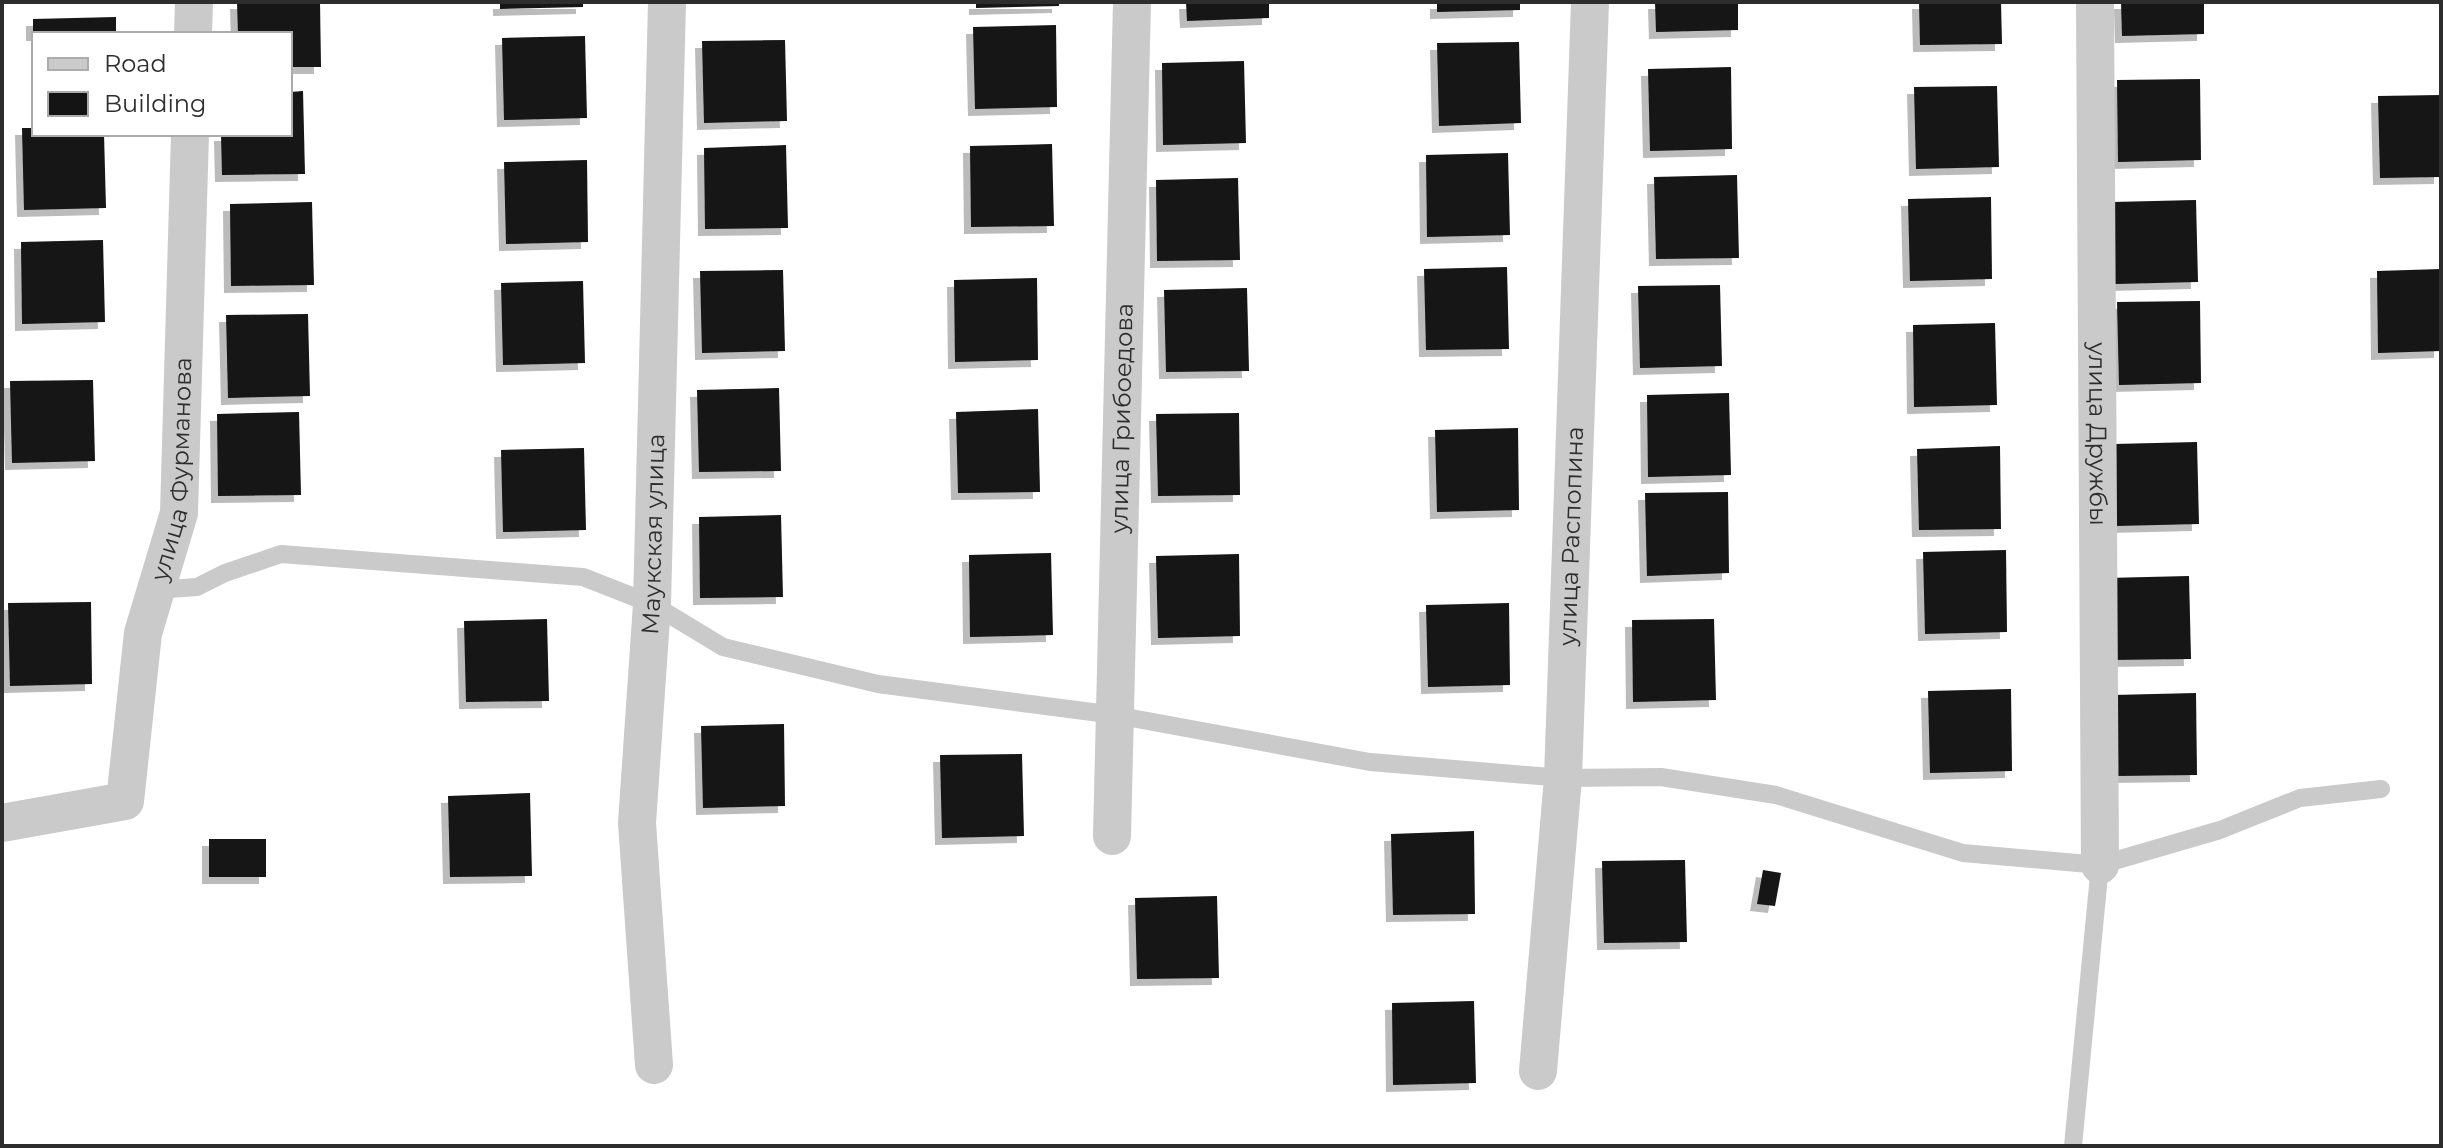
<svg xmlns="http://www.w3.org/2000/svg" width="2443" height="1148" font-family="Montserrat,sans-serif">
	<style>
		.building { fill: #141414; filter: url(#shadow) }
		.lines { fill: none; stroke-linecap: round; stroke-linejoin: round }
		.lane { stroke: #cacaca; stroke-width: 18 }
		.street { stroke: #cacaca; stroke-width: 38 }
		.labels { text-anchor: middle; stroke-width: 8; stroke-linejoin: round; paint-order: stroke }
		.street-label { font-size: 24px; fill: #2d2d2d; stroke: #fff }
	</style>
	<defs>
		<filter id="shadow"><feDropShadow dx="-7" dy="7" stdDeviation="0" flood-color="#0004"/></filter>
	</defs>
	<rect width="100%" height="100%" fill="#fff"/>
	<!-- building -->
	<path class="building" d="M237 2H320L321 67H290V34H238Z
		M500 2H583V7L500 9Z
		M976 2H1059V6L976 8Z
		M1186 2H1269V18L1187 21Z
		M1437 2H1520V10L1437 12Z
		M1655 2H1738V30L1656 32Z
		M1919 2H2001L2002 44 1920 45Z
		M2121 2H2204V34L2122 36Z
		M116 17V34H33V19Z
		M1056 25 1057 107 975 109 973 27Z
		M585 36 587 118 504 120 502 38Z
		M785 40 787 121 704 123 702 41Z
		M1519 42 1521 123 1439 126 1437 43Z
		M1244 61 1246 143 1163 145 1162 63Z
		M1731 67 1732 149 1650 151 1648 69Z
		M2200 79 2201 160 2118 162 2117 80Z
		M1997 86 1999 167 1916 169 1914 87Z
		M303 91 305 174 222 175 221 134H290V92Z
		M2441 95V177L2380 178 2378 96Z
		M22 128H34V134H104L106 208 24 210Z
		M1052 144 1054 226 971 227 970 146Z
		M786 145 788 228 705 229 704 148Z
		M1508 153 1510 235 1427 237 1426 155Z
		M587 160 588 242 506 244 504 162Z
		M1737 175 1739 258 1656 259 1654 177Z
		M1238 178 1240 260 1157 261 1156 180Z
		M1991 197 1992 279 1910 281 1908 199Z
		M2196 200 2198 282 2115 284 2113 202Z
		M312 202 314 285 231 286 230 204Z
		M103 240 105 322 22 324 21 242Z
		M1507 267 1509 349 1426 350 1424 269Z
		M2441 269V351L2378 353 2377 271Z
		M783 270 785 351 702 353 700 271Z
		M1037 278 1038 360 955 362 954 280Z
		M583 281 585 363 503 365 501 283Z
		M1720 285 1722 366 1640 368 1638 286Z
		M1247 288 1249 371 1166 372 1164 290Z
		M2200 301 2201 383 2119 385 2117 302Z
		M308 314 310 396 228 398 226 315Z
		M1995 323 1997 405 1914 407 1913 325Z
		M93 380 95 461 12 463 10 381Z
		M779 388 781 471 699 472 697 390Z
		M1729 393 1731 475 1648 477 1647 395Z
		M1038 409 1040 492 958 493 956 412Z
		M299 412 301 495 218 496 217 414Z
		M1239 413 1240 495 1158 496 1156 414Z
		M1518 428 1519 510 1437 512 1435 430Z
		M2197 442 2199 524 2116 526 2114 444Z
		M2000 446 2001 529 1919 530 1917 449Z
		M584 448 586 530 503 532 501 450Z
		M1728 492 1729 573 1647 576 1645 493Z
		M781 515 783 597 700 598 699 517Z
		M2006 550 2007 632 1925 634 1923 552Z
		M1051 553 1053 635 970 637 969 555Z
		M1239 554 1240 636 1158 638 1156 556Z
		M2189 576 2191 659 2108 660 2106 578Z
		M91 602 92 684 10 686 8 603Z
		M1509 603 1510 685 1428 687 1426 605Z
		M547 619 549 701 466 702 464 621Z
		M1714 619 1716 700 1633 702 1632 620Z
		M2011 689 2012 771 1930 773 1928 691Z
		M2196 693 2197 775 2115 776 2113 695Z
		M784 724 785 806 703 808 701 726Z
		M1022 754 1024 836 942 838 940 755Z
		M530 793 532 876 450 877 448 796Z
		M1474 831 1475 914 1393 915 1391 834Z
		M209 839H266V877H209Z
		M1685 860 1687 942 1604 943 1602 861Z
		M1763 870 1781 873 1775 906 1757 904Z
		M1217 896 1219 978 1137 979 1135 898Z
		M1474 1001 1476 1083 1393 1085 1392 1003Z"/>
	<g class="lines">
		<!-- lane -->
		<path class="lane" d="M156 590 197 587 225 573 281 554 583 577 652 604 723 647 878 684 1115 715 1370 762 1563 778 1661 777 1776 795 1963 853 2100 865 2220 830 2300 798 2381 789
			M2073 1146 2100 865"/>
		<!-- street -->
		<g class="street">
			<path id="s1" d="M2095 2 2100 865"/>
			<path d="M193 34 194 2"/>
			<path id="s2" d="M2 823 125 801 143 633 179 513 190 134"/>
			<path id="s3" d="M1112 836 1132 2"/>
			<path id="s4" d="M654 1065 637 823 652 604 667 2"/>
			<path id="s5" d="M1538 1071 1563 778 1590 2"/>
		</g>
	</g>
	<g class="labels">
		<!-- street labels -->
		<g class="street-label">
			<text dy="8" stroke="none"><textPath href="#s3" startOffset="418">улица Грибоедова</textPath></text>
			<text dy="8" stroke="none"><textPath href="#s1" startOffset="432">улица Дружбы</textPath></text>
			<text dy="8" stroke="none"><textPath href="#s2" startOffset="462">улица Фурманова</textPath></text>
			<text dy="8" stroke="none"><textPath href="#s4" startOffset="532">Маукская улица</textPath></text>
			<text dy="8" stroke="none"><textPath href="#s5" startOffset="536">улица Распопина</textPath></text>
		</g>
	</g>
	<!-- border -->
	<rect width="2443" height="1148" fill="none" stroke="#2d2d2d" stroke-width="8"/>
	<!-- legend -->
	<rect x="32" y="32" width="260" height="104" fill="#ffffff" stroke="#ababab" stroke-width="2"/>
	<rect x="48" y="58" width="40" height="12" fill="#cacaca" stroke="#ababab" stroke-width="2"/>
	<text x="104" y="72" font-size="24" fill="#2d2d2d">Road</text>
	<rect x="48" y="92" width="40" height="24" fill="#141414" stroke="#ababab" stroke-width="2"/>
	<text x="104" y="112" font-size="24" fill="#2d2d2d">Building</text>
</svg>
